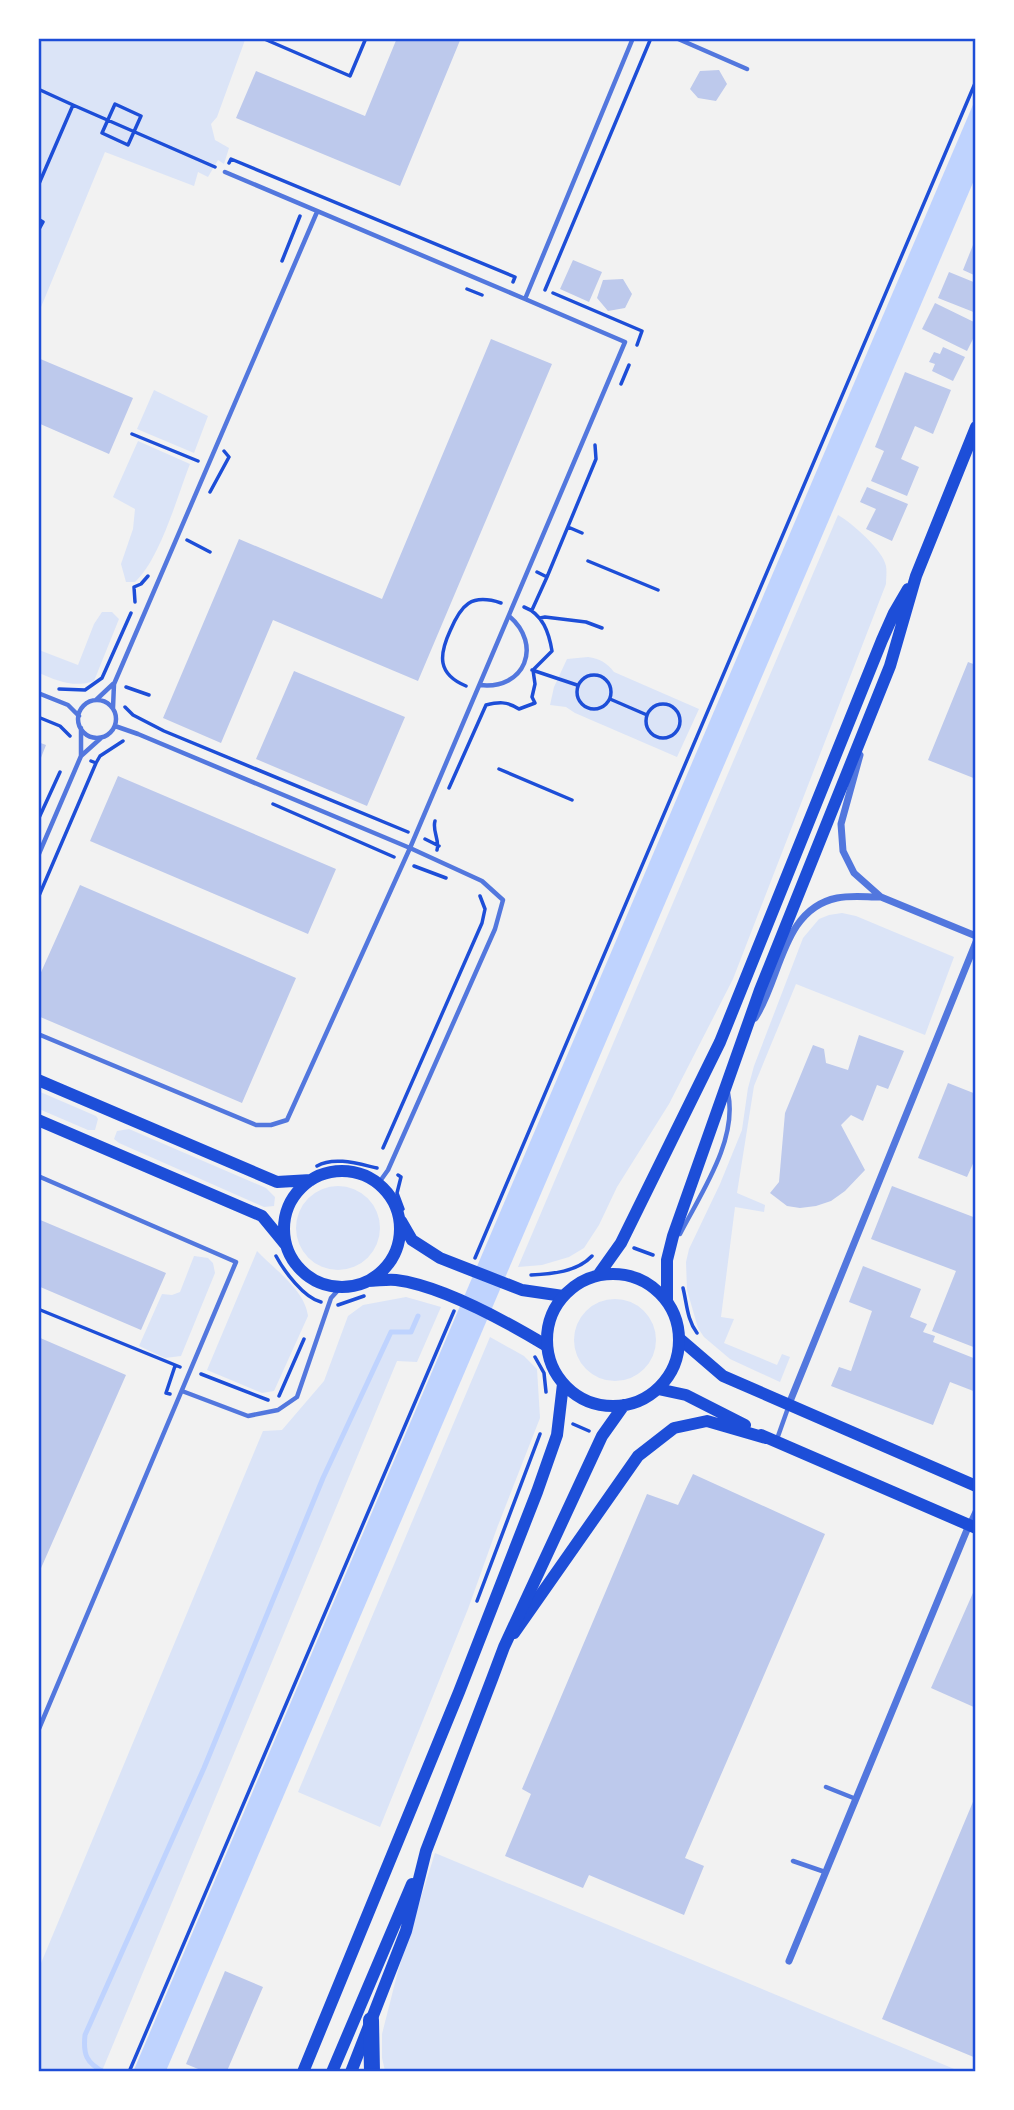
<svg xmlns="http://www.w3.org/2000/svg" width="1014" height="2110" font-family="Rubik,sans-serif">
	<style>
		.green { fill: #dbe4f7 }
		.water { fill: #bfd3fe }
		.lines { fill: none; stroke-linecap: round; stroke-linejoin: round }
		.stream { stroke: #bfd3fe; stroke-width: 5 }
		.building { fill: #bdc9ec }
		.path { stroke: #1d4ed8; stroke-width: 3.5 }
		.service { stroke: #5277de; stroke-width: 4.5 }
		.minor { stroke: #5277de; stroke-width: 7 }
		.secondary { stroke: #1d4ed8; stroke-width: 12 }
		.primary { stroke: #1d4ed8; stroke-width: 12 }
		.motorway { stroke: #1d4ed8; stroke-width: 16 }
		.neatline { fill: none; stroke: #1d4ed8; stroke-width: 2.5 }
	</style>
	<rect width="100%" height="100%" fill="#f2f2f2"/>
	<!-- green -->
	<path class="green" d="M132 38 139 41 140 38H240L245 40 217 117 211 124 215 140 229 148 224 164 218 160 208 177 198 172 194 186 105 152 39 312V39Z
		M154 390 208 416 194 453 137 429Z
		M138 441 190 464C177 497 160 559 135 582H126L121 564 133 529 135 509 113 497Z
		M838 515C852 523 883 550 886 566 887 572 886 579 886 584L733 979 669 1104 617 1187 599 1225 584 1248 569 1257 542 1265 518 1267Z
		M102 612H112L119 619 94 681C75 688 57 681 39 673V650L78 665 94 624Z
		M588 657C600 659 606 662 614 672L699 709 677 757 575 713 566 707 550 705 554 687 567 659Z
		M842 913 856 916 954 957 925 1035 796 984 754 1086 737 1193 765 1205 764 1212 735 1207 721 1317 734 1319 724 1343 777 1365 782 1354 790 1357 780 1382 730 1359 704 1337 698 1328 687 1290 686 1262 689 1249 720 1184 742 1130 748 1088 754 1066 803 938 819 919 829 915Z
		M38 1091 96 1116 98 1119 95 1130H88L39 1109Z
		M129 1129 266 1188 275 1197 274 1206 264 1207 119 1143 114 1139 117 1131Z
		M296 1228a42 42 0 1 1 84 0a42 42 0 1 1-84 0Z
		M257 1251C274 1269 305 1290 308 1316L274 1391 262 1393 207 1370Z
		M194 1256 208 1258 213 1263 215 1273 181 1356 165 1358 139 1346 162 1294 172 1295 180 1292Z
		M406 1297 441 1307 417 1362 397 1361 102 2071H39V1968L263 1431 282 1430 324 1381 348 1316 363 1305Z
		M574 1340a41 41 0 1 1 82 0a41 41 0 1 1-82 0Z
		M490 1337 524 1356 537 1369 540 1418 497 1528 468 1609 380 1827 298 1792Z
		M435 1853 959 2071H385L382 2058V2034L398 1971Z"/>
	<!-- water -->
	<path class="water" d="M975 100V178L166 2071 133 2072Z"/>
	<g class="lines">
		<!-- stream -->
		<path class="stream" d="M104 2072C86 2063 83 2054 85 2035L204 1768 323 1478 391 1332H411L418 1316"/>
	</g>
	<!-- building -->
	<path class="building" d="M397 38H461L400 186 236 118 256 71 365 116Z
		M719 70 727 84 716 101 698 98 690 89 700 71Z
		M975 240 976 273 974 275 963 270Z
		M573 260 602 272 589 302 560 289Z
		M949 272 976 283V313L938 298Z
		M623 279 632 294 625 308 608 311 597 298 603 280Z
		M935 303 976 323V333L967 351 922 329Z
		M491 339 552 364 418 681 273 620 221 743 163 718 239 539 382 599Z
		M943 347 965 357 953 381 932 371 935 364 929 362 934 352 940 354Z
		M38 358 133 398 109 454 38 423Z
		M905 372 951 390 933 434 915 426 901 459 919 467 907 496 871 481 884 451 875 447Z
		M867 487 908 504 892 541 866 529 876 509 860 502Z
		M968 662 976 665V779L928 760Z
		M294 671 405 717 367 806 256 759Z
		M38 742 46 745 39 763H38Z
		M118 776 336 869 308 934 90 841Z
		M80 885 296 978 242 1103 38 1016V979Z
		M859 1035 904 1051 888 1089 877 1085 863 1121 851 1115 841 1125 865 1170 845 1191 831 1201 816 1206 800 1208 787 1206 770 1193 779 1182 785 1113 813 1045 824 1049 826 1063 848 1070Z
		M948 1083 976 1094V1157L967 1177 918 1158Z
		M892 1186 976 1218V1348L932 1331 956 1271 871 1239Z
		M38 1219 166 1273 141 1330 38 1286Z
		M863 1266 921 1289 910 1317 927 1324 923 1332 935 1336 933 1342 976 1359V1392L950 1382 933 1425 831 1386 839 1367 851 1371 872 1311 849 1302Z
		M38 1337 126 1375 38 1575Z
		M693 1474 825 1534 685 1858 704 1866 684 1915 589 1875 583 1888 505 1856 531 1794 522 1789 647 1494 678 1505Z
		M976 1586V1708L931 1688Z
		M975 1797H976V2058L882 2019Z
		M225 1971 263 1987 227 2071H203L186 2064Z"/>
	<g class="lines">
		<!-- path -->
		<path class="path" d="M262 38 350 76 366 38
			M38 89 73 105 38 186
			M115 104 141 116 128 145 102 133Z
			M73 105 215 167
			M229 163 231 159 515 277 513 282
			M38 219 43 222 38 231
			M282 261 300 216
			M467 289 482 295
			M545 290 651 38
			M553 293 642 331 637 345
			M621 384 629 365
			M132 434 198 461
			M210 492 229 457 224 451
			M568 527 582 533
			M187 540 210 552
			M588 561 658 590
			M537 572 547 577 596 459 595 445
			M135 602 134 587 141 584 148 576
			M532 610 547 577
			M540 618 545 617 586 622 602 628
			M532 670 577 685
			M577 692a17 17 0 1 1 34 0a17 17 0 1 1-34 0Z
			M466 686C437 674 439 655 450 631 461 605 471 593 501 603
			M126 687 149 695
			M59 689 85 690 102 678 131 613
			M610 699 647 715
			M646 721a17 17 0 1 1 34 0a17 17 0 1 1-34 0Z
			M125 707 133 715 164 731 408 832
			M38 717 60 726 70 736
			M96 763 100 756 123 741
			M499 769 572 800
			M449 788 486 705C498 702 507 701 519 709L535 703 532 697 535 684 533 670 552 651C549 633 543 614 524 607
			M273 804 394 857
			M38 820 60 772
			M435 821C432 831 440 840 437 850
			M425 839 439 846
			M414 866 446 878
			M38 898 96 763 91 761
			M383 1148 482 923 485 909 480 896
			M317 1166C334 1156 359 1164 377 1168
			M398 1175 401 1177 397 1193 403 1209
			M634 1248 653 1255
			M276 1256C284 1271 304 1298 321 1302
			M475 1258 976 81
			M531 1275C552 1274 577 1272 592 1256
			M683 1288C687 1304 687 1320 697 1333
			M338 1305 364 1296
			M38 1309 180 1367
			M535 1357 544 1373 546 1392
			M201 1374 268 1400
			M170 1394 166 1393 175 1366
			M279 1396 304 1339
			M573 1424 589 1431
			M477 1601 540 1434
			M129 2072 454 1311"/>
		<!-- service -->
		<path class="service" d="M676 38 747 69
			M225 172 525 299 633 38
			M480 685C525 690 543 645 509 616
			M38 693 68 705 79 716
			M96 700 113 684
			M78 719a19 19 0 1 1 38 0a19 19 0 1 1-38 0Z
			M113 708 114 684 317 212
			M115 726 138 734 410 848 482 881 503 900 495 929 388 1170 378 1184
			M81 756 101 738
			M38 856 81 756V728
			M38 1034 256 1125H271L287 1120 410 848 625 342 525 299
			M38 1176 236 1262 38 1731
			M680 1234C701 1193 738 1140 728 1093
			M182 1391 248 1416 278 1410 297 1397 331 1298 341 1287
			M777 1439 788 1408
			M969 1524 976 1509
			M826 1787 856 1799
			M793 1861 825 1872"/>
		<!-- minor -->
		<path class="minor" d="M860 755 841 824 843 851 854 873 881 897 976 936
			M755 1018C781 979 782 909 837 898 851 895 866 897 880 897
			M789 1404 976 942
			M789 1961 969 1525"/>
		<!-- secondary -->
		<path class="secondary" d="M38 1080 277 1182 311 1180
			M38 1120 262 1216 285 1244
			M284 1229a58 58 0 1 1 116 0a58 58 0 1 1-116 0Z
			M401 1221 412 1240 440 1258 522 1290 563 1296
			M368 1281C377 1281 387 1279 396 1280 443 1286 507 1322 547 1346
			M680 1339 723 1376 976 1486
			M658 1389 686 1395 745 1425
			M761 1435 976 1528
			M514 1633 638 1456 674 1428 707 1421 766 1438"/>
		<!-- primary -->
		<path class="primary" d="M547 1340a66 66 0 1 1 132 0a66 66 0 1 1-132 0Z
			M599 1274 621 1243 720 1042 882 640 894 613 908 589
			M667 1300V1260L673 1236 760 990 890 666 916 576 976 427
			M303 2072 459 1692 537 1492 557 1435 563 1384
			M332 2072 412 1884
			M351 2072 406 1931 426 1851 492 1679 504 1647 602 1436 624 1405"/>
		<!-- motorway -->
		<path class="motorway" d="M371 2020 372 2072"/>
	</g>
	<!-- border -->
	<rect width="1014" height="2110" fill="none" stroke="#ffffff" stroke-width="80"/>
	<rect x="40" y="40" width="934" height="2030" class="neatline"/>
</svg>
